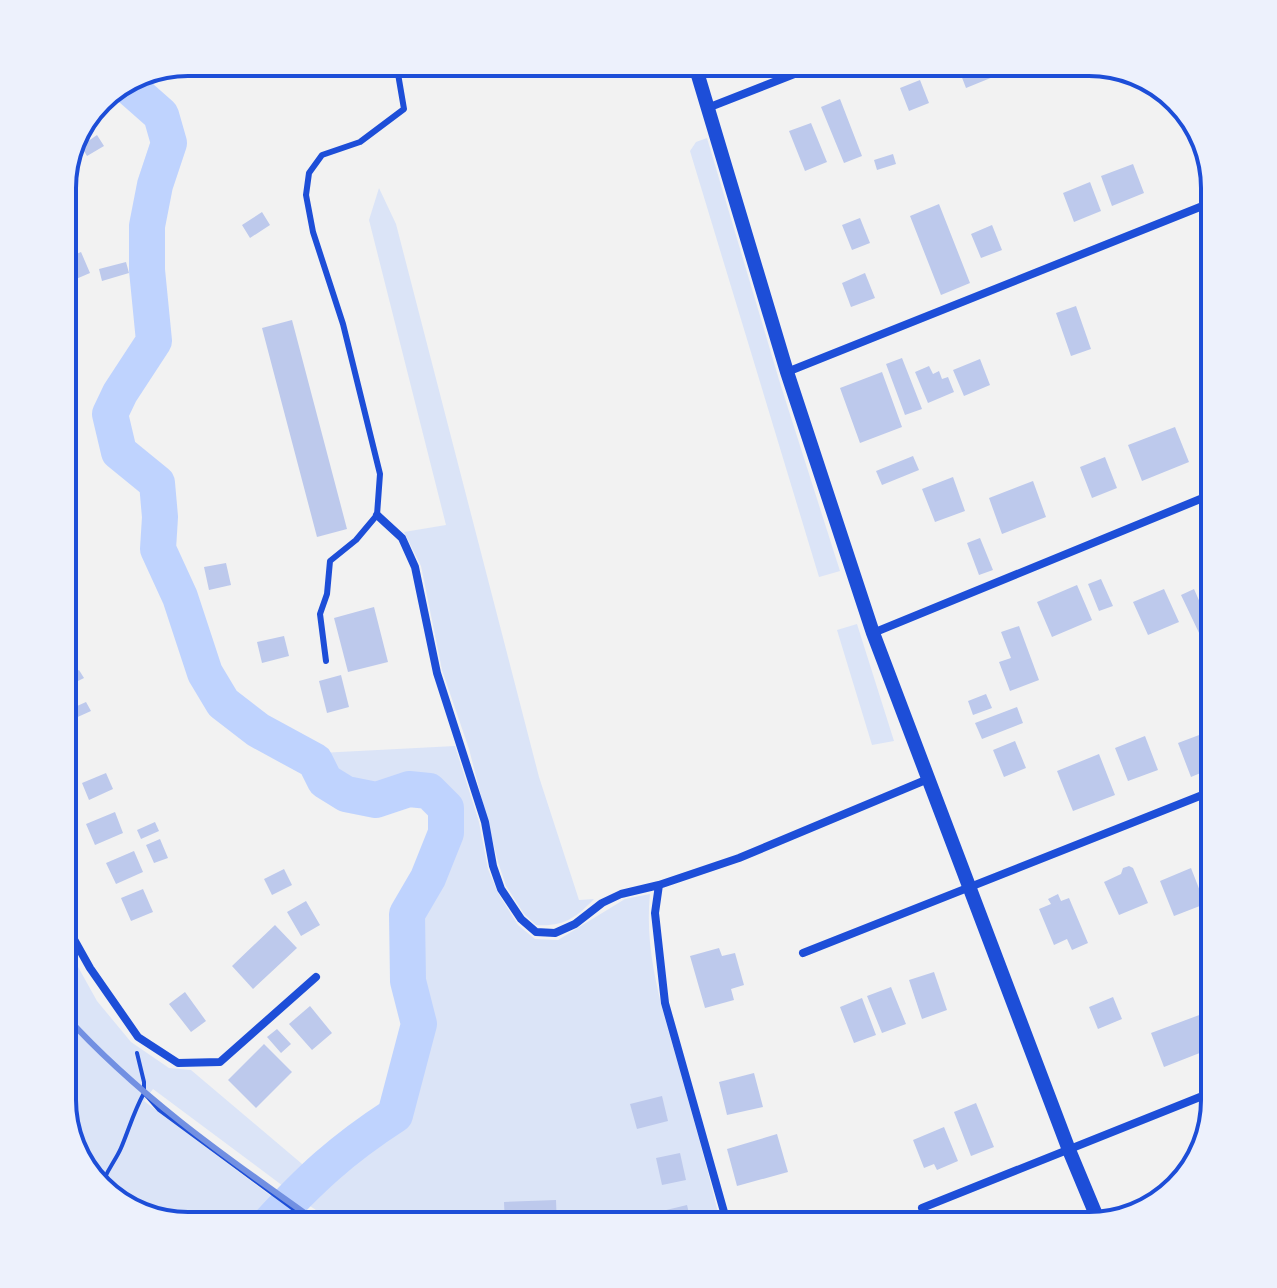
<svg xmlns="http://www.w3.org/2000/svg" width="1277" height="1288" font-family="'PT Sans',sans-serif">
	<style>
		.green { fill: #dbe4f7 }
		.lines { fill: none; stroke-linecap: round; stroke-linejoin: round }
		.river { stroke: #bfd3fe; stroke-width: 36 }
		.building { fill: #bdc9ec }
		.path { stroke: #1d4ed8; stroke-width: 4 }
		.service { stroke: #1d4ed8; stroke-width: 6 }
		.minor { stroke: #1d4ed8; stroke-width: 8 }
		.tertiary { stroke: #1d4ed8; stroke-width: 14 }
		.rail { stroke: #7290e2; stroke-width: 6 }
		.rim { fill: none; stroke: #1d4ed8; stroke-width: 4 }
	</style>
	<rect width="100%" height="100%" fill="#f2f2f2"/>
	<!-- green -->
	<path class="green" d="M707 138 780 383 840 571 819 577 690 151 696 142Z
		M379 188 396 224 539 777 579 900 594 899C576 918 563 927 536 925L524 914 506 886 498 862 469 749 442 670 421 566 404 532 446 525 369 220Z
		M857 624 894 741 872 745 837 630Z
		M455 746 479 822 488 869 498 893 518 925 535 939 558 940 625 899 650 894C644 952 662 1009 678 1064 693 1118 709 1172 721 1226H339L300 1199 357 1152 401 1122 425 1025 421 996 413 979 416 915 436 876 450 834 451 807 433 785 406 783 377 792 347 788 331 775 320 753Z
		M62 938 97 1001 131 1042 169 1068 191 1070 308 1169 287 1189 153 1089 144 1101 275 1199 254 1226H189L133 1213 93 1183 62 1100Z"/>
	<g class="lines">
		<!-- river -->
		<path class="river" d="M127 85 161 115 169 143 155 185 147 226V270L154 341 120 393 110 414 119 452 157 483 160 517 158 549 180 597 205 673 223 703 258 730 315 761 325 781 346 794 376 800 409 789 429 791 446 808V833L428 878 407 914 408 981 419 1024 395 1115C341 1150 310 1179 267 1226"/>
	</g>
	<!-- building -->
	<path class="building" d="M956 62H987L993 77 966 88Z
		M920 80 929 103 909 111 900 88Z
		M840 99 862 156 844 163 821 107Z
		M811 123 827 162 805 171 789 131Z
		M97 135 104 146 87 156 81 146Z
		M893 154 896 164 877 170 874 160Z
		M1133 164 1144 193 1112 206 1101 176Z
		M1090 182 1101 211 1074 222 1063 193Z
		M939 204 970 283 941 295 910 216Z
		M262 212 270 225 250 238 242 225Z
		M860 218 870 243 852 250 842 225Z
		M992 225 1002 250 981 258 971 234Z
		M81 252 90 273 62 285V260Z
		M126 262 129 273 102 281 99 269Z
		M865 273 875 298 851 307 842 283Z
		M1076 306 1091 349 1071 356 1056 313Z
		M292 320 347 529 317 537 262 328Z
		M902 358 922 409 905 415 886 364Z
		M980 359 990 385 964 396 953 370Z
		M929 366 933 374 939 371 942 379 948 377 954 392 928 403 915 372Z
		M882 372 902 427 860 443 840 388Z
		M1175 427 1189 462 1142 481 1128 445Z
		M913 456 919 470 882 485 876 471Z
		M1105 457 1117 488 1092 498 1080 467Z
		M953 477 965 511 935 522 922 489Z
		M1033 481 1046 517 1002 534 989 498Z
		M980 538 993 570 979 575 967 543Z
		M69 562 76 578 62 584V565Z
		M226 563 231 585 209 590 204 567Z
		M1101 579 1113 606 1099 611 1088 584Z
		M1077 585 1092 620 1052 637 1037 602Z
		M1164 589 1179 622 1148 635 1133 602Z
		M1194 589 1212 630 1200 635 1181 595Z
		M374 607 388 662 348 672 334 618Z
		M1019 626 1039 680 1010 691 999 662 1011 658 1001 632Z
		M284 636 289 656 262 663 257 642Z
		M79 670 84 678 66 687 62 678Z
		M341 675 349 707 327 713 319 681Z
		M986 694 992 708 973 715 968 701Z
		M86 702 91 711 71 720 66 711Z
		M1017 707 1023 723 982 739 975 723Z
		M67 723 77 741 62 749V726Z
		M1215 729V767L1191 777 1178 743Z
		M1145 736 1158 770 1128 781 1115 748Z
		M1015 741 1026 768 1004 777 993 750Z
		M1099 754 1115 795 1073 811 1057 771Z
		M106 773 113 789 89 800 82 783Z
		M115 812 123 833 95 845 86 824Z
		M155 822 159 831 141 839 137 830Z
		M160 839 168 858 154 863 146 845Z
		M134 851 143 872 116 884 106 863Z
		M1129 866 1133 868 1148 903 1119 915 1104 882 1121 874 1123 868Z
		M1191 868 1205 904 1174 916 1160 881Z
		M284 869 292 885 272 895 264 879Z
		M143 889 153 912 131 921 121 898Z
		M1058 894 1061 901 1069 898 1088 943 1072 950 1067 939 1054 945 1039 909 1051 904 1048 899Z
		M306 901 320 925 301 936 287 912Z
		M275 925 297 948 253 989 232 966Z
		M719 948 722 956 735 953 744 985 731 989 734 1000 705 1008 690 956Z
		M934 972 947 1010 922 1019 909 980Z
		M891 987 906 1024 882 1033 867 996Z
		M185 992 206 1021 191 1032 169 1004Z
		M1113 997 1122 1019 1098 1029 1089 1007Z
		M862 998 876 1035 854 1043 840 1007Z
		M310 1006 332 1033 312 1050 289 1024Z
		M1202 1014 1215 1047 1164 1067 1151 1033Z
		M277 1029 291 1044 281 1053 267 1037Z
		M264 1044 292 1072 256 1108 228 1080Z
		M754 1073 763 1107 727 1115 719 1082Z
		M662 1096 668 1121 637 1129 630 1104Z
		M976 1103 994 1147 971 1156 954 1112Z
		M944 1127 958 1161 937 1170 934 1164 924 1168 913 1140Z
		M777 1134 788 1172 737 1186 727 1149Z
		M680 1153 686 1180 662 1185 656 1158Z
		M1173 1186 1175 1191 1172 1195 1147 1204 1144 1198Z
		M556 1200 557 1226H545V1220H530V1226H505L504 1202Z
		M687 1205 692 1226H662L658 1212Z"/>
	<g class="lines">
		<!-- path -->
		<path class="path" d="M137 1053 144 1082V1093L159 1110 304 1217 306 1226
			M101 1189C104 1173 115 1162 121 1148 129 1129 134 1111 144 1093"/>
		<!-- service -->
		<path class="service" d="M326 661 320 614 327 594 330 561 356 540 377 515 380 474 343 324 313 232 306 195 309 173 322 155 360 142 404 109 396 62"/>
		<!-- minor -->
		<path class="minor" d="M710 107 825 62
			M787 372 1215 201
			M377 515 402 538 415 567 437 673 485 822 493 866 501 889 521 919 536 932 555 933 575 924 602 903 621 894 659 885 739 858 928 779
			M873 633 1215 493
			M659 885 655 913 665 1003 728 1226
			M62 918 90 968 138 1037 178 1063 220 1062 316 977
			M803 953 1215 790
			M922 1208 1215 1091"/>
		<!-- tertiary -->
		<path class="tertiary" d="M694 62 787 372 873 633 1069 1150 1099 1222"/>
		<!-- rail -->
		<path class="rail" d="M62 1012C137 1096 231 1161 323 1226"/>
	</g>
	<!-- crop -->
	<path d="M0 0H1277V1288H0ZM188 76H1089A112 112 0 0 1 1201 188V1100A112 112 0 0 1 1089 1212H188A112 112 0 0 1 76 1100V188A112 112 0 0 1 188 76Z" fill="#edf1fc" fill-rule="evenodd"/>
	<path class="rim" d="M188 76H1089A112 112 0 0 1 1201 188V1100A112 112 0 0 1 1089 1212H188A112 112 0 0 1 76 1100V188A112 112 0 0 1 188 76Z"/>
</svg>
